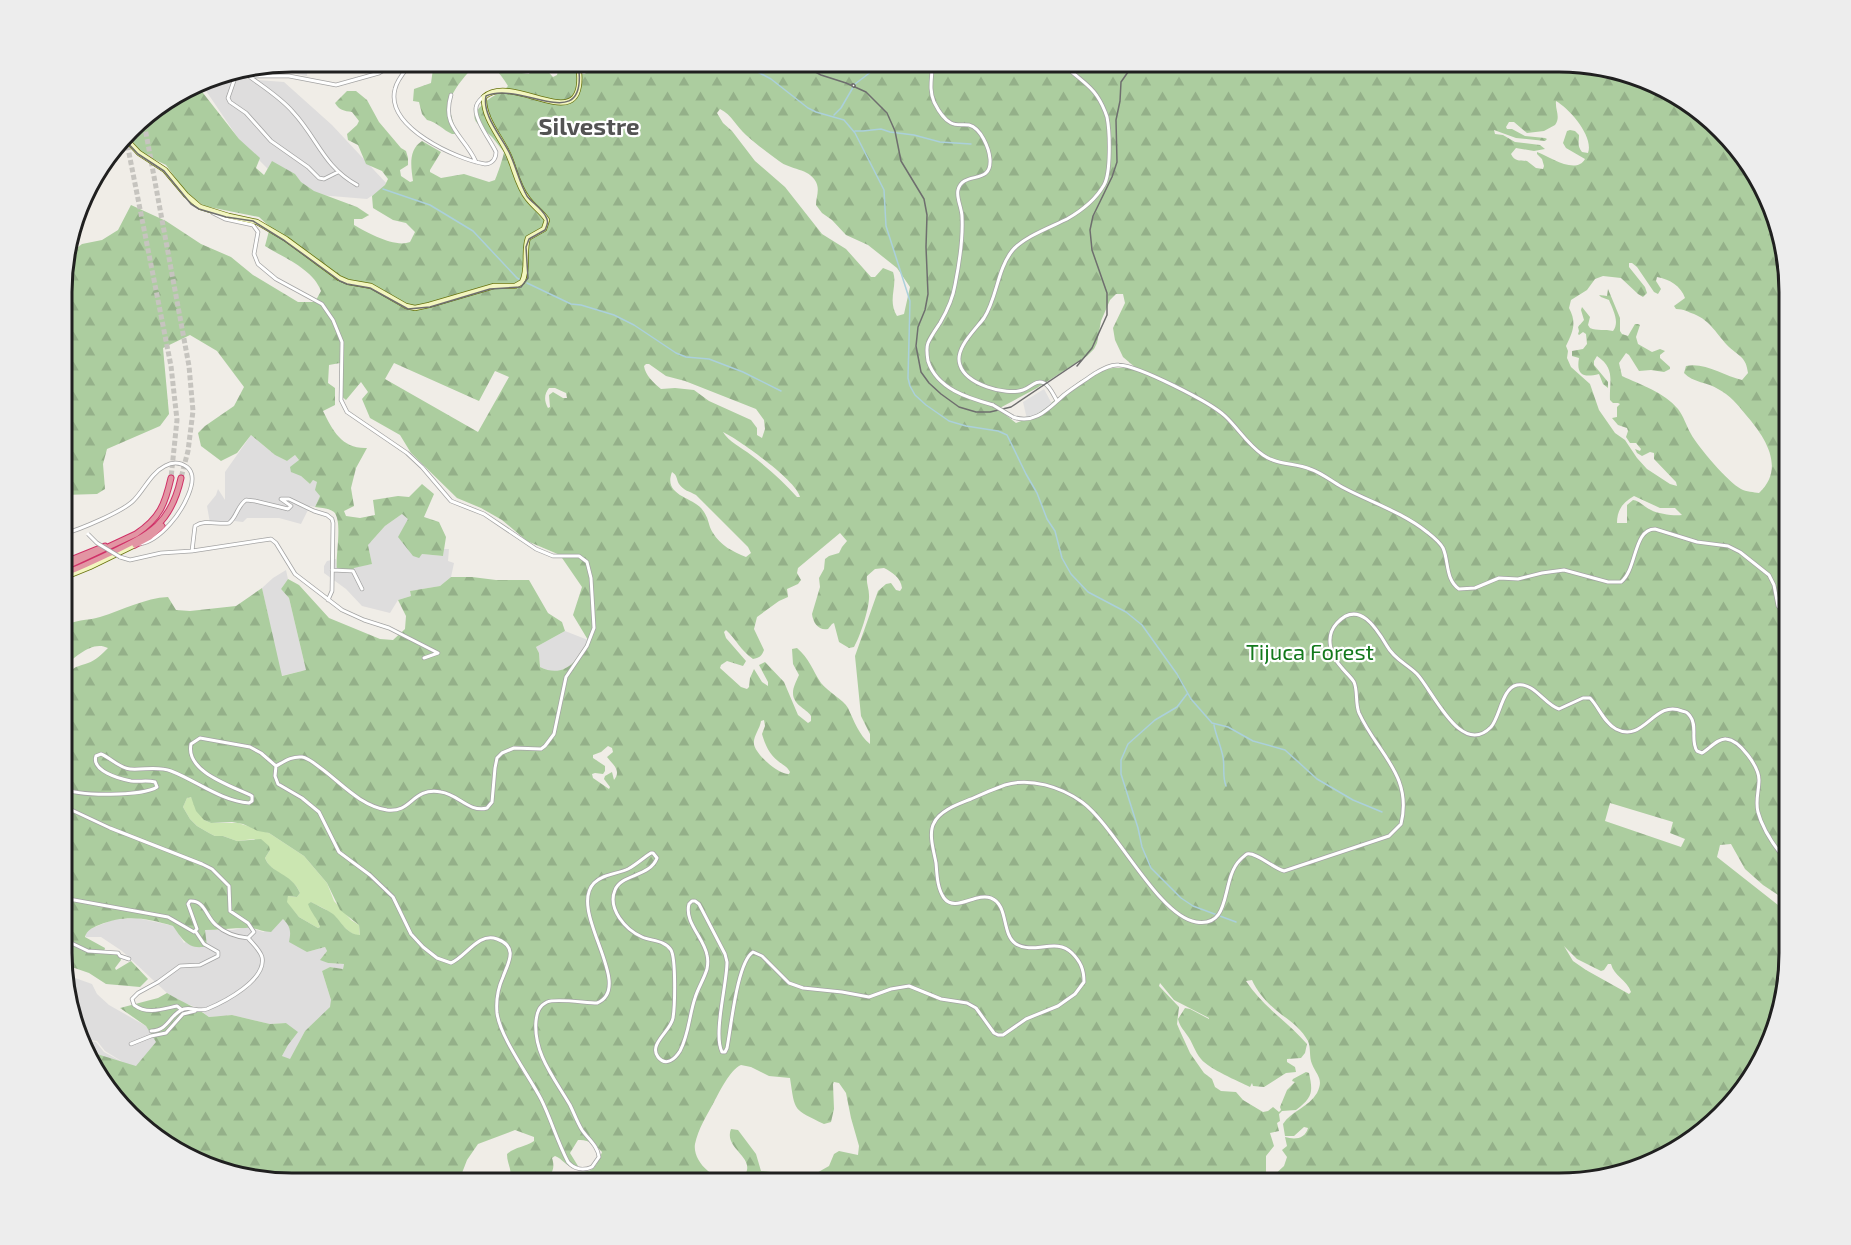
<svg xmlns="http://www.w3.org/2000/svg" width="1851" height="1245" font-family="'Exo 2',sans-serif">
	<style>
		.residential { fill: #dedddd }
		.grass { fill: #cbe6b1 }
		.forest { fill: url(#forest-firs); fill-rule: evenodd }
		.parking { fill: #e0e0e0 }
		.lines { fill: none; stroke-linecap: round; stroke-linejoin: round }
		.stream { stroke: #abd0db; stroke-width: 1.5 }
		.highway-tunnel { stroke: #c6c4bf; stroke-width: 5; stroke-dasharray: 5 2.5; stroke-linecap: butt }
		.street-casing { stroke: #a4a4a4; stroke-width: 4.5 }
		.secondary-casing { stroke: #67720c; stroke-width: 6 }
		.highway-casing { stroke: #d03268; stroke-width: 7 }
		.street { stroke: #fff; stroke-width: 3 }
		.secondary { stroke: #f3f6c0; stroke-width: 4.5 }
		.highway { stroke: #e295a3; stroke-width: 5 }
		.tram { stroke: #6e6e6e; stroke-width: 1.5 }
		.rail-casing { stroke: #6e6e6e; stroke-width: 4 }
		.rail { stroke: #fff; stroke-width: 1.5; stroke-dasharray: 4.5; stroke-linecap: butt }
		.street-bridge-casing { stroke: #a4a4a4; stroke-width: 4.5; stroke-linecap: butt }
		.street-bridge { stroke: #fff; stroke-width: 3 }
		.labels { text-anchor: middle; stroke-width: 4.5; stroke-linejoin: round; paint-order: stroke }
		.park-label { font-size: 22px; fill: #13791c; stroke: #fff }
		.neighbourhood-label { font-size: 24px; font-weight: bold; fill: #535353; stroke: #fff }
		.rim { fill: none; stroke: #202020; stroke-width: 3 }
	</style>
	<defs>
		<pattern id="forest-firs" width="22" height="20" patternUnits="userSpaceOnUse" patternTransform="scale(1.5)"><rect width="22" height="20" fill="#accd9f"/><path d="M5 1l3.5 6h-7zM16 11l3.5 6h-7z" fill="#94b089"/></pattern>
	</defs>
	<rect width="100%" height="100%" fill="#f0ede7"/>
	<!-- residential -->
	<path class="residential" d="M292 62H308L307 76 291 73H248L245 71Z
		M237 72 246 79 284 82 332 125 388 185 367 199 319 195 268 169 240 141 200 82 204 79Z
		M251 435 275 455 287 461 295 455 299 460 301 476 310 484 313 480 317 482 320 496 315 507 310 506 301 524 279 518H247L243 522 234 521 241 504 233 521 222 524 210 523 207 506 216 495 218 489 225 500V472Z
		M402 514 408 519 422 554 443 556 444 549H449L448 561 454 563 451 577 440 586 410 591 411 596 398 600 390 613 362 606 346 589 324 573V566L327 561 336 559 337 570 372 564 368 545 385 526Z
		M286 570 288 579 281 589 289 598 306 670 281 676 262 588 273 578Z
		M565 631 588 640 585 645 571 665 558 672 548 671 540 667 539 653 536 647Z
		M137 918 174 926 184 943 204 930H232L248 927 263 932 275 926 283 919 289 925 291 934 307 952 325 947 327 951 321 959 328 963 344 964 343 969 330 967 322 971 331 1000V1008L305 1031 290 1060 282 1056 288 1045 297 1032 286 1023 270 1024 232 1015 209 1017 196 1007 184 1003 167 993 122 951 101 937H86V933L90 929 115 919Z
		M69 971 75 978 92 984 97 994 109 1005 146 1026 292 1183 218 1171 164 1144 93 1068 83 1041 96 1042 104 1052 126 1064 105 1051 97 1041 83 1039 63 983V972Z"/>
	<!-- grass -->
	<path class="grass" d="M191 797 204 820 211 823H238L269 833 304 856 327 883 334 901 351 920 359 925 360 936C347 934 342 923 333 915 327 909 318 906 311 902L320 927 318 928 299 917 286 902 288 896 297 897 300 893C294 876 271 874 265 858L270 850 254 839 237 841 223 836H215L209 833 197 826 190 819 183 807 187 798Z"/>
	<!-- forest -->
	<path class="forest" d="M434 62H509C514 72 518 73 529 74L534 65 541 64 553 77 557 75 560 62H574L579 74H585L595 62H1559L1633 74 1687 101 1759 177 1789 277V968L1777 1027 1750 1081 1674 1153 1574 1183H546C553 1179 560 1175 568 1173 590 1170 593 1176 602 1152 596 1145 588 1139 578 1140L570 1153 578 1166C568 1171 564 1159 555 1156L552 1158C562 1188 515 1183 498 1183 519 1175 507 1169 507 1154 515 1147 525 1147 534 1141V1137L515 1130 478 1144 467 1160 462 1173 464 1183H292L218 1171 164 1144 153 1133 152 1122H142L93 1068 87 1051 136 1066 156 1042 146 1026 120 1008 158 998 167 993C182 1002 196 1007 209 1017L232 1015 270 1024 286 1023 298 1032 288 1045 282 1056 290 1059 305 1031 330 1007 331 1000 322 971 330 967 343 969 344 964 328 963 320 960 327 951 325 947 307 952 289 942C291 932 291 927 283 919L271 932C262 932 254 927 246 928 232 928 219 930 205 930L207 946C189 951 182 939 173 926 146 918 126 914 99 925 92 928 87 930 85 937L105 948 104 952 119 954 121 960 115 968 116 970 131 961 148 979 140 987 106 984 89 973 63 964V684C71 668 72 668 88 663 95 661 103 653 108 648 92 640 76 657 63 667V627C74 619 87 621 100 617 123 610 145 598 168 597L176 610 190 611 236 606 262 588 282 676 306 670 289 598 281 589 288 579 299 585 329 618 380 639 393 640 405 629 406 616 398 600 411 596 410 591 440 586 451 577H472L496 580H529L548 613 562 622 565 631 536 647 539 653 540 667C564 679 578 661 588 640L573 615 582 587 560 555 527 541 502 520 481 508 457 498 411 453 400 435 370 418 362 399 368 392 361 382 346 400 340 395V363L329 365 328 383 335 388V405L323 411C333 431 342 449 367 448L356 468 351 488 354 506 344 511 346 516 360 518 375 515 373 500 398 496 409 497 422 484 434 494 424 517 439 522 446 537 443 556 422 554 419 558 413 556 398 537 408 519 402 514 385 526 368 545 372 564 354 568 353 571 337 570C335 556 343 522 334 512 329 508 321 508 315 507L320 496 315 490 317 482 313 480 310 484 301 476 291 472 290 467 299 460 295 455 287 461 275 455 251 435 237 453 221 461 201 446 198 433 205 426 234 406 244 387 217 351 190 335 163 348 169 414 160 426 107 449 103 464 105 489 97 494 63 495V262L67 252 69 254 82 244 102 240 118 230 131 205 166 221 201 244 231 257 253 275 298 302H315L321 291C313 269 284 258 265 246L270 227 259 217 204 206 185 191 166 165 143 154 127 135 140 119 196 84 239 139 260 158 256 168 264 175 272 161 295 174 301 182 314 191 357 207 369 215 362 219H354V225C368 233 395 248 410 242L415 232 406 223 393 220 373 208 372 196 385 185 388 179 382 171 366 164 358 145 348 140 347 134 357 125 359 121 352 112C344 111 339 110 335 103L347 91H356L367 100 379 122 401 148 406 151 408 158V165L400 170 401 176 410 182 413 181C411 167 408 150 422 141L441 152 430 170V172L441 178 464 174 489 182 495 180C497 176 504 155 504 152 500 147 496 142 492 137 474 120 465 119 489 99 496 94 503 92 508 86 494 63 481 54 462 80 458 85 452 93 450 101 448 111 455 123 455 134H452C443 130 437 122 427 120L422 114 419 102 413 101 414 89 431 83ZM1556 101C1570 109 1594 137 1588 153L1582 152C1577 146 1579 142 1579 135L1575 131 1570 130 1567 131 1563 143 1566 148 1585 159C1576 175 1550 157 1537 152V154L1542 159 1544 166 1543 169 1536 168 1527 161C1519 160 1515 162 1511 154L1516 148 1534 151 1545 149 1540 145 1515 142 1503 135 1495 134 1494 130 1516 138 1545 141 1547 139 1545 138 1525 136 1512 129H1507L1506 127 1509 122H1514L1527 133 1544 131 1555 125C1561 117 1555 110 1556 101ZM720 109C732 115 736 126 746 135 756 144 768 153 779 161 790 170 809 168 816 182 820 190 816 197 816 205L822 213 832 220 846 235 868 245 897 268 910 287 904 314 897 316C887 300 898 286 893 272L883 268 875 277H871L846 249 822 234 785 187 755 161 732 131 723 123 717 113ZM1629 263H1632L1637 267 1654 292 1658 294 1661 289 1656 281 1657 277C1669 279 1681 286 1685 298L1674 306 1676 309C1684 309 1688 312 1694 314 1711 321 1717 335 1729 347 1740 357 1746 357 1748 373L1742 380C1724 376 1705 362 1686 366L1684 373C1693 383 1708 382 1718 389 1730 395 1738 405 1746 415 1765 437 1786 468 1759 493 1754 492 1746 492 1741 489 1728 482 1698 447 1691 434 1686 425 1684 417 1678 409 1664 392 1641 385 1622 376L1619 363 1626 353 1629 355 1639 371 1651 370 1664 372 1670 369V367L1660 358V355L1665 351 1660 349 1652 352 1638 344 1636 337 1640 325 1638 324H1635L1628 336 1622 334 1620 331V318L1608 289 1607 296 1599 295 1601 297 1609 300C1613 310 1620 322 1613 331 1605 329 1597 331 1590 328L1588 325 1590 317 1582 307 1581 310 1584 320 1578 327 1579 331 1578 334 1579 335 1583 332 1586 334 1587 344 1583 349 1572 351V356L1579 358C1576 375 1583 378 1599 374L1603 384 1608 388V382L1594 365V361L1597 356C1616 369 1609 381 1610 400L1613 403H1618L1620 404 1617 407V417L1612 418 1618 425 1627 428 1628 431 1626 437 1630 443H1636L1641 449 1640 451 1635 449 1637 453 1642 456 1650 452 1654 453V459L1676 482 1677 486 1670 484 1647 469 1637 458 1625 440 1615 433 1599 410 1590 384 1571 367 1567 358 1568 351 1566 346C1573 331 1577 323 1569 308L1571 300 1587 290 1595 279 1603 276 1621 278 1638 294 1643 297 1647 293 1645 287 1629 267ZM1116 294H1123L1125 303 1113 328 1115 340 1123 357 1136 368H1113L1098 371 1080 381 1034 416 1016 423 998 409 1037 388 1087 356 1094 349 1097 343 1101 321 1110 300ZM394 363 479 401 495 371 509 377 478 432 385 379ZM646 364H649L666 376 685 381 756 409 764 420 765 429 762 438 757 435V428L751 420 709 401 694 390 675 388 661 389C654 383 645 375 644 366ZM549 388H555L566 393 567 398H563L553 392 549 395 550 407 548 408C544 401 544 394 549 388ZM723 432C738 439 797 481 800 497H797C784 482 768 468 751 455 742 448 728 441 723 432ZM672 472C678 476 676 479 679 484 684 491 689 491 696 495L748 547 751 553 746 557C733 552 720 545 713 533 707 523 710 519 701 508 691 497 663 495 672 472ZM1634 496 1660 508H1675L1682 515C1674 516 1658 514 1651 510 1644 507 1640 501 1633 500L1627 505V523H1617C1617 510 1623 502 1634 496ZM840 533 847 541 842 547 839 553 829 556 825 559 824 569 819 578 820 587 812 614C813 623 819 631 828 629L832 624 834 623 839 642 849 648 854 647C860 637 870 607 869 595 869 588 866 583 867 576L875 569 884 568C892 572 901 578 902 588L900 591 896 590 891 583 886 584 878 591 855 656 861 716 870 734V744C859 735 854 721 848 708 844 700 828 692 821 683 813 671 809 658 797 648L792 649 793 664 799 675C794 686 788 696 800 706 804 710 808 711 811 716V721L808 723 798 715 784 682 765 662 759 665 768 682V686L762 682 754 669 750 678 749 687 747 689 741 687 720 668 721 665 727 661 743 666 746 661 726 638 724 632 726 630C736 639 741 651 753 659 759 658 762 656 764 650L754 629 757 617 779 601 788 597 787 589 798 584 801 580 797 573 798 568ZM764 720 765 726 762 734C765 745 770 755 778 761 784 766 787 766 790 772L789 774C779 775 755 754 754 744 753 736 760 729 761 721ZM608 746 612 748 613 752 607 757C612 764 622 770 614 780L612 772 605 776 604 779 610 787 609 789 593 778 592 774 595 773 603 774 605 771V766L593 758V755L601 752ZM191 797 196 811 204 820 211 823 232 822 243 824 258 831 269 833 304 856 327 883 340 910 359 925 360 935C346 934 342 922 333 914 326 909 318 906 311 902L308 904C311 913 318 919 320 927L318 928 299 917 287 902 288 896 297 897 300 893C291 872 271 874 265 858L270 850 269 846 261 839 237 841 223 836H215L209 833 197 826 190 819 183 807 187 798ZM1610 803 1673 822 1670 833 1685 839 1681 847 1605 821ZM1731 844 1745 869 1763 885 1781 897 1778 905 1717 857 1720 845ZM1564 946 1577 959 1601 971 1604 970 1608 964H1611C1614 976 1627 980 1631 992L1629 994 1586 970 1573 961ZM1252 980C1258 994 1270 1006 1282 1015 1292 1022 1302 1030 1308 1041 1311 1048 1309 1057 1312 1064 1317 1076 1324 1079 1317 1093 1309 1107 1291 1111 1283 1124L1285 1136H1294L1304 1127 1308 1128C1305 1139 1295 1140 1285 1137L1287 1146 1282 1150 1287 1157 1284 1166 1271 1178 1266 1175V1156L1274 1146 1270 1133 1279 1131 1277 1123 1280 1121 1279 1114 1282 1111 1296 1110C1313 1097 1313 1092 1309 1073L1306 1072 1293 1079 1292 1081 1295 1082 1287 1090 1280 1107 1281 1110 1279 1112 1273 1107 1268 1111 1263 1112 1243 1100 1236 1092 1221 1091 1215 1087 1212 1079 1204 1073 1190 1053 1180 1031 1177 1024 1179 1007 1159 986 1160 983 1174 1000 1209 1018V1019L1190 1009 1185 1008 1178 1019C1180 1027 1183 1029 1187 1035 1192 1041 1195 1052 1201 1059 1209 1069 1238 1081 1250 1087L1252 1083 1253 1086 1264 1087 1286 1073 1296 1072 1295 1067 1287 1062V1059L1301 1058 1305 1053 1307 1044C1288 1022 1262 1006 1246 981ZM741 1065 751 1067 769 1076 790 1078C795 1112 793 1109 824 1124L831 1122 834 1109 833 1084 834 1082 839 1083 846 1093 851 1118 859 1146 858 1155 839 1151 834 1154 829 1166 806 1179H795L780 1173 761 1171 756 1154 738 1130 731 1129C724 1147 750 1155 747 1170 741 1197 691 1171 695 1144 698 1129 707 1115 714 1102 720 1091 730 1070 741 1065Z"/>
	<!-- parking -->
	<path class="parking" d="M1044 389 1052 404 1034 416 1027 419 1023 402Z"/>
	<g class="lines">
		<!-- stream -->
		<path class="stream" d="M321 62 335 68
			M739 62 771 79 808 108 816 112 844 120 855 133 884 190 886 226 910 301 908 378 910 386 915 395 926 405 949 421 966 426 998 431 1007 435 1026 474 1037 493 1047 519 1055 531 1062 558 1071 574 1088 592 1126 612 1142 625 1177 674 1191 699 1212 723 1228 727 1253 741 1285 750 1317 779 1353 800 1382 812
			M834 115 841 108 855 84 880 65 897 62
			M855 131H863L881 129 890 132 914 135 940 142 971 144
			M383 189 430 205 473 231 517 278 522 281
			M527 283 571 304 581 305 614 315 634 325 676 353 686 357 709 359 743 372 781 391
			M1187 694 1177 707 1155 720 1128 744 1121 760V774L1138 828 1142 847 1151 868 1181 898 1193 906 1236 922
			M1214 725C1216 736 1221 746 1223 757 1225 767 1222 776 1226 786"/>
		<!-- highway-tunnel -->
		<path class="highway-tunnel" d="M143 117 189 366 193 411 188 451 181 478
			M126 138 171 366 177 420 171 478"/>
		<!-- street casing -->
		<g class="street-casing">
			<path id="street" d="M412 62C406 70 397 79 395 89 385 127 456 159 485 164 492 164 496 159 496 152 491 141 474 119 476 108 476 103 480 100 484 96
				M932 62C933 75 928 88 934 102 938 110 943 119 951 123 957 126 963 124 969 125 981 128 989 148 990 159 992 186 963 170 958 190 956 198 962 208 962 217 963 236 959 265 955 285 953 298 947 311 940 323 936 329 931 336 928 343 926 348 927 355 928 361 937 389 968 398 993 405
				M237 72 228 98 230 102 246 113 271 141 308 167 319 178 324 179 338 172
				M240 72 249 76H289L336 85 379 73 397 62
				M250 77C265 88 281 98 293 112 318 139 323 166 357 185
				M451 95C441 128 464 135 476 162
				M213 213 225 219 253 225 258 232 254 254 258 264 276 279 322 304 333 320 342 342 341 400 347 412 407 453 422 467 451 501 484 514 536 549 553 556H579L587 562 591 578 594 628 587 646 566 677 554 734 545 746 541 749 514 748 502 753 497 758 495 768 492 802 487 808C469 813 458 794 441 792 411 787 413 813 387 810 361 806 342 784 322 769 316 765 309 758 302 757 292 756 285 761 276 766
				M1057 401C1054 396 1050 386 1044 383 1036 379 1030 388 1023 390 1005 396 966 384 960 365 954 349 975 330 984 318 997 298 997 270 1012 251 1023 237 1051 227 1067 219 1081 211 1096 199 1104 185 1111 173 1110 132 1107 117 1105 111 1101 102 1097 96 1089 83 1071 74 1062 62
				M1013 417C1035 425 1049 408 1064 395 1074 387 1084 381 1094 374 1101 370 1110 364 1119 365 1139 366 1210 402 1225 416 1238 428 1247 444 1263 455 1277 465 1295 463 1310 469 1322 473 1331 481 1342 487 1370 502 1402 512 1427 532 1432 536 1439 541 1443 548 1449 561 1445 579 1459 589L1475 588 1499 578 1518 579 1542 573 1564 570 1608 582H1621C1637 570 1633 529 1655 529L1697 542 1728 546 1740 552 1769 575 1774 585 1778 606 1789 620
				M63 534C79 530 124 511 134 500 144 490 151 473 165 466 172 462 180 462 187 467 202 479 180 513 170 524 162 533 152 542 140 544
				M192 551 195 526C205 519 218 525 229 523 237 517 237 506 246 500L255 501 288 509 291 506 281 499H289L314 511 327 515 332 519 333 523 332 591 328 600
				M120 557 130 560 161 553 192 551 271 539 276 543 295 574 342 610 364 620 389 628 438 653 424 658
				M332 570 353 571 362 589
				M63 788C78 797 144 796 157 787L155 782C147 780 140 782 131 781 120 779 91 771 96 756L101 754C111 758 119 768 130 769 144 770 158 766 171 771 197 781 221 801 249 803L252 801V796C232 786 185 772 191 744L200 738 250 747 261 753 276 766 275 776 278 784 302 798 319 812 339 852 370 875 393 897 411 934 423 947 437 958 451 963C466 957 478 932 497 939 519 947 508 963 503 977 498 988 496 1002 497 1013 500 1037 529 1076 541 1099 551 1119 557 1141 568 1162 574 1169 583 1171 592 1167L599 1157C598 1146 588 1139 582 1130 577 1122 574 1113 570 1105 555 1079 533 1053 536 1021 537 1012 539 1006 547 1002 556 998 586 1003 597 1003 636 987 567 911 594 883 603 874 617 874 628 869 636 865 643 858 651 853H653L657 858C650 877 621 874 615 890 607 909 626 930 642 937 651 941 665 940 671 950 676 959 675 1006 673 1018 671 1031 648 1044 658 1057 666 1067 675 1059 680 1051 689 1034 689 1016 695 998 698 988 704 979 707 969 708 964 708 959 707 955 704 938 684 922 689 904L692 901H695L699 904 725 954 727 962C727 984 713 1034 722 1052H725L727 1048C731 1028 737 962 753 952L762 956 789 983 803 988 842 992 869 997 891 989 909 986 941 999 967 1003 976 1008 994 1033 998 1035H1003L1026 1019 1058 1006 1075 994 1084 982C1084 970 1081 962 1072 953 1056 937 1034 955 1016 944 1001 934 1009 905 991 898 976 892 955 913 944 898 937 888 937 874 936 863 934 852 928 833 934 823 940 810 959 804 971 799 982 794 994 789 1005 785 1030 777 1061 787 1082 802 1116 827 1158 916 1196 922 1233 928 1220 880 1240 860 1242 858 1245 855 1247 854 1256 852 1273 868 1284 871L1389 836 1401 824C1413 775 1377 753 1359 713 1355 703 1358 691 1354 682 1351 677 1346 673 1342 668 1331 656 1324 637 1337 623 1359 599 1377 629 1387 646 1394 659 1407 664 1417 674 1433 691 1461 758 1491 727 1500 717 1502 688 1517 685 1534 682 1545 705 1559 709L1583 698H1590C1599 707 1604 723 1616 729 1644 744 1654 699 1682 711 1686 712 1687 712 1690 716 1698 726 1690 741 1697 751L1702 753C1709 749 1718 738 1726 739 1740 740 1759 767 1759 780 1759 791 1755 801 1758 812 1763 831 1777 850 1789 864
				M63 806 110 828 202 864 212 869 229 886 230 911 248 923 254 932 248 938C237 937 225 933 216 925 206 917 205 900 190 901L188 904 197 929 194 932 168 917 63 898
				M63 939 88 951 118 953 120 956 129 959
				M182 1010 177 1006C163 1009 147 1015 134 1005L132 999 138 993 158 982 180 966 200 965 218 956V952L204 944 196 932
				M151 1031C170 1030 169 1014 184 1009 192 1007 199 1012 207 1009 224 1002 267 980 262 957 260 950 253 944 248 938
				M131 1044 151 1036 166 1033 183 1014 195 1011"/>
		</g>
		<!-- secondary casing -->
		<g class="secondary-casing">
			<path id="secondary" d="M125 138 139 153 165 170 186 195 200 207 229 216 257 222 286 239 339 278 348 282 371 286 406 306 415 308 429 305 494 286H515L522 282C529 269 523 252 528 238L544 229 547 220C542 212 534 207 528 199 518 187 515 170 509 156 501 137 483 119 484 97 514 70 591 145 578 62
				M63 578 90 567 135 545"/>
		</g>
		<!-- highway casing -->
		<g class="highway-casing">
			<path id="highway" d="M135 545 150 537 162 526
				M63 563 105 546
				M63 568 136 534C160 518 165 504 171 478
				M63 574C80 568 95 560 111 553 150 534 171 524 181 478"/>
		</g>
		<!-- street -->
		<use href="#street" class="street"/>
		<!-- secondary -->
		<use href="#secondary" class="secondary"/>
		<!-- highway -->
		<use href="#highway" class="highway"/>
		<!-- tram -->
		<path class="tram" d="M797 62 821 75 846 83 866 92 887 113 895 131 901 161 924 199 927 215 926 247 928 294 925 310 918 327 916 346 921 372 929 383 941 394 959 407 976 412H990L1011 407 1081 360
			M124 139 138 154 164 171 191 204 199 209 226 217 253 221 285 241 340 281 347 284 370 288 408 309 430 307 490 289 521 287 528 278 526 247 529 239 545 230C547 225 549 222 546 217 542 208 532 203 527 196 519 182 516 166 509 152 501 136 482 115 486 96 523 80 590 139 578 62
			M1077 366 1092 348 1107 315V293L1092 250 1090 230 1093 216 1112 177 1117 162 1116 120 1120 101 1121 82 1128 72 1156 66 1161 62"/>
		<!-- rail casing -->
		<g class="rail-casing">
			<path id="rail" d="M853 85 854 86"/>
		</g>
		<!-- rail -->
		<use href="#rail" class="rail"/>
		<!-- street-bridge casing -->
		<g class="street-bridge-casing">
			<path id="street-bridge" d="M993 405 1013 417
				M88 534 97 543 120 557"/>
		</g>
		<!-- street-bridge -->
		<use href="#street-bridge" class="street-bridge"/>
	</g>
	<g class="labels">
		<!-- park labels -->
		<g class="park-label">
			<text x="1310" y="660">Tijuca Forest</text>
		</g>
		<!-- neighbourhood labels -->
		<g class="neighbourhood-label">
			<text x="589" y="135">Silvestre</text>
		</g>
	</g>
	<!-- crop -->
	<path d="M0 0H1851V1245H0ZM292 72H1559A220 220 0 0 1 1779 292V953A220 220 0 0 1 1559 1173H292A220 220 0 0 1 72 953V292A220 220 0 0 1 292 72Z" fill="#ededed" fill-rule="evenodd"/>
	<path class="rim" d="M292 72H1559A220 220 0 0 1 1779 292V953A220 220 0 0 1 1559 1173H292A220 220 0 0 1 72 953V292A220 220 0 0 1 292 72Z"/>
</svg>
